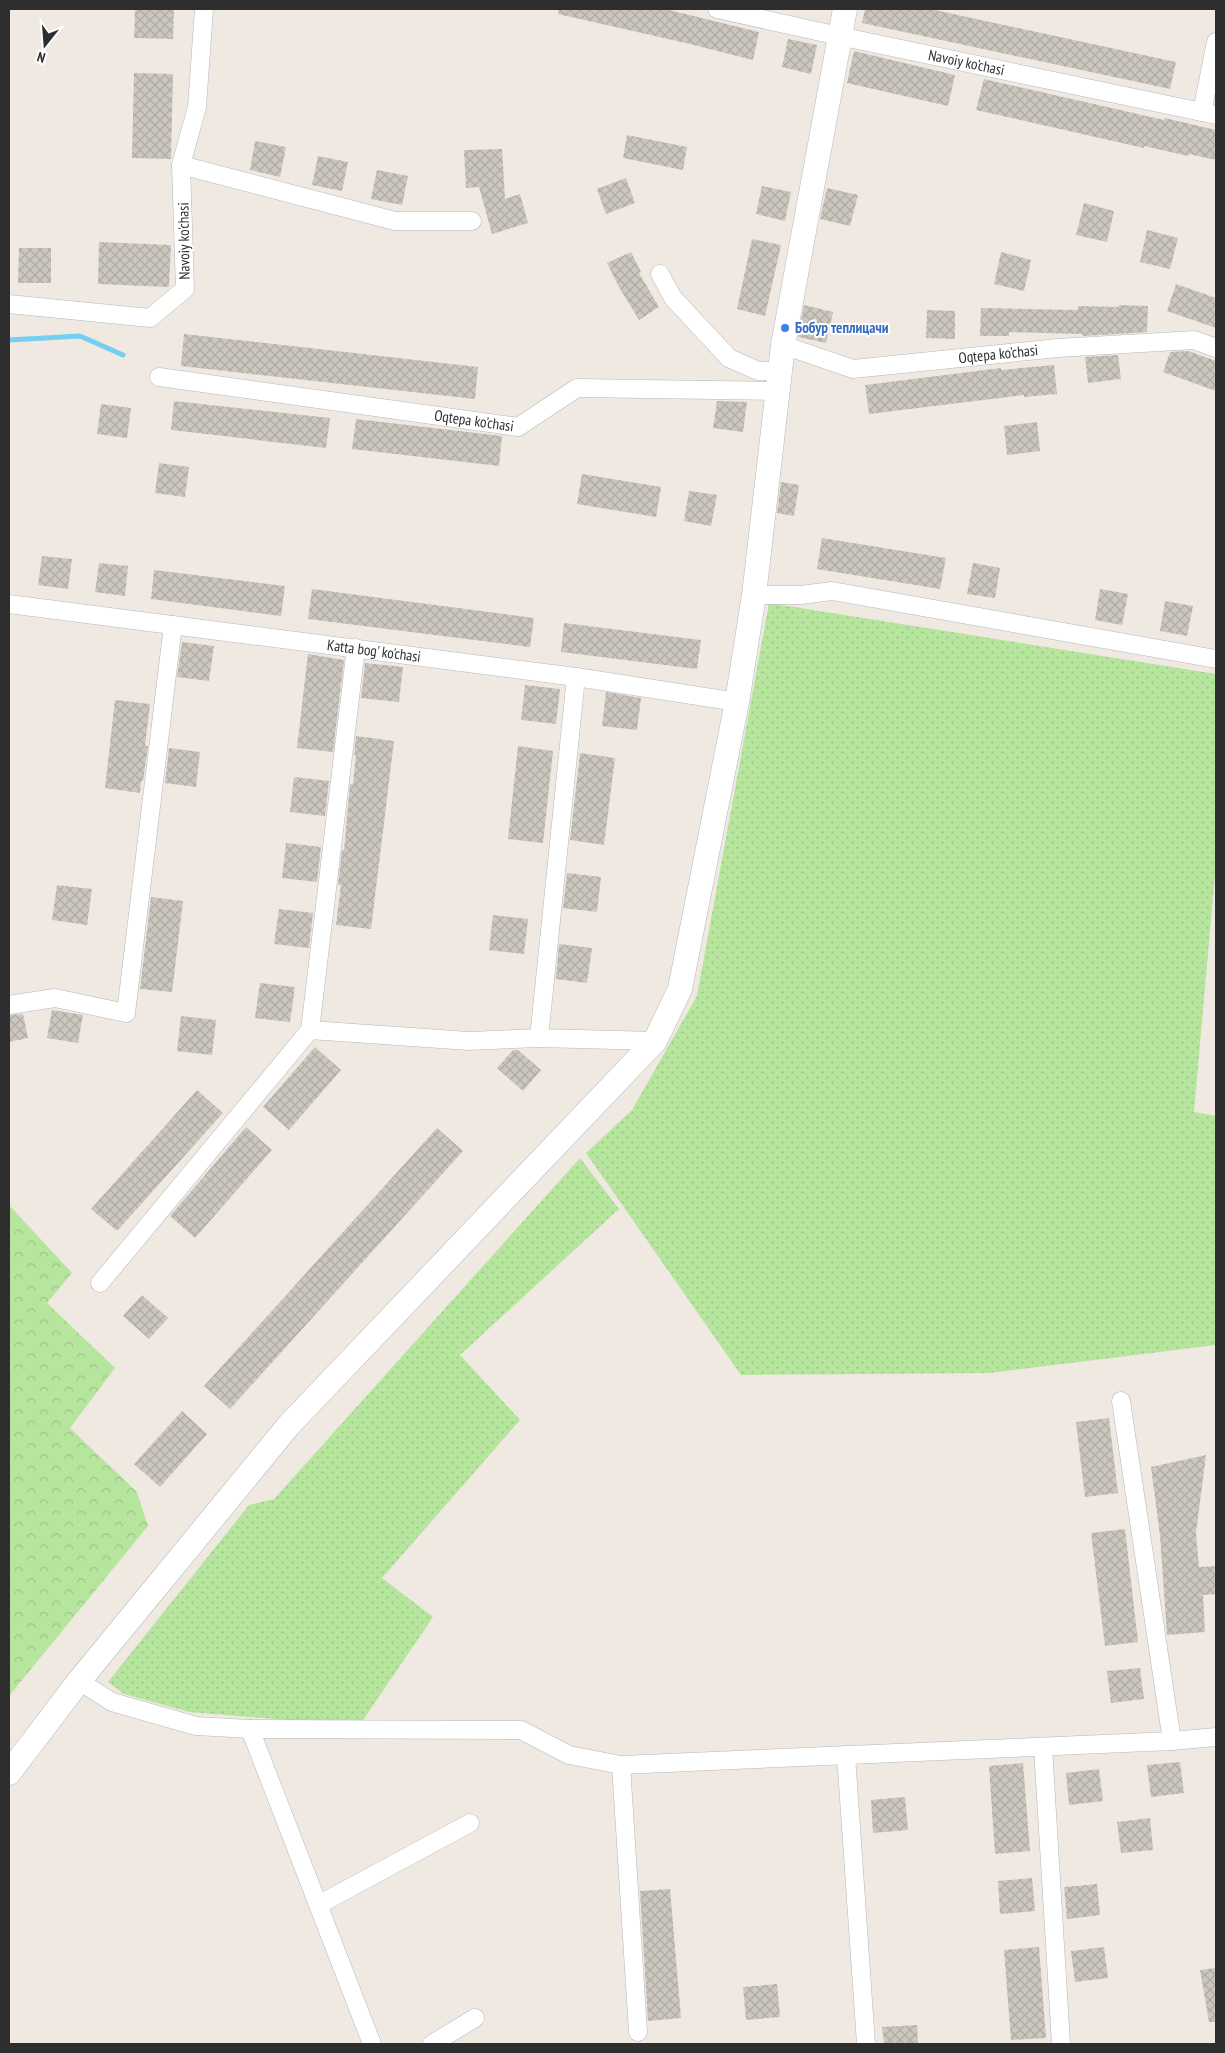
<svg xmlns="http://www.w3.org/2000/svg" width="1225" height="2053" font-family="'PT Sans Narrow',sans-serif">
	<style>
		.grass { fill: url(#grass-dots) }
		.forest { fill: url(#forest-crowns) }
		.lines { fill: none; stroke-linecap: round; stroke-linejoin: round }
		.stream { stroke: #75cff0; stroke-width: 5 }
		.building { fill: url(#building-cross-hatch) }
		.street-casing { stroke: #b4b7c1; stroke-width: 19 }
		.secondary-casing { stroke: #b4b7c1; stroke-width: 25 }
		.street { stroke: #fff; stroke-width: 18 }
		.secondary { stroke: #fff; stroke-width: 24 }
		.shop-dot { fill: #3f7fe0; stroke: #fff; stroke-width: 2 }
		.labels { text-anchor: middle; stroke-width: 4; stroke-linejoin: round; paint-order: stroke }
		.street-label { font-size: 15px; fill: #2e2e2e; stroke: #fff }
		.shop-label { font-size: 15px; font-weight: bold; fill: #366cbe; stroke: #fff; text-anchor: start }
	</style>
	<defs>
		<pattern id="grass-dots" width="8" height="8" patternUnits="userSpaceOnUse" patternTransform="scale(1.25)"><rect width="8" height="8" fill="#b6e59e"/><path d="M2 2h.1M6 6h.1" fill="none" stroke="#9dc588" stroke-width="1.8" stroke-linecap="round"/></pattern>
		<pattern id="forest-crowns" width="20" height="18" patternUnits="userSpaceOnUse" patternTransform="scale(1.25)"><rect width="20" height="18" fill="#b6e59e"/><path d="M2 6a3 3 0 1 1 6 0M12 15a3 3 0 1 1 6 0" fill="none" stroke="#9dc588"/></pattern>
		<pattern id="building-cross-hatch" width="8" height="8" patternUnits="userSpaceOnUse" patternTransform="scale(1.25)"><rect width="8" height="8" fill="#cbc7bf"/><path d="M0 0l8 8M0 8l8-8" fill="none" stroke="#afaba4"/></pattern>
	</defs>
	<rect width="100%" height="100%" fill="#efe9e1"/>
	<!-- grass -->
	<path class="grass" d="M769 603 1216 674V863L1194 1112 1216 1116V1345L990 1373 741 1375 586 1153 632 1110 697 996Z
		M580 1158 619 1209 460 1355 520 1420 382 1578 433 1617 359 1726 189 1712 124 1694 108 1682 249 1505 274 1499Z"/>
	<!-- forest -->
	<path class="forest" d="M9 1205 72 1273 47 1303 115 1368 70 1428 137 1492 148 1526 9 1696Z"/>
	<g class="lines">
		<!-- stream -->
		<path class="stream" d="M9 340 80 336 123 355"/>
	</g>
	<!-- building -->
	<path class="building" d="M135 9H174L173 39 134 38Z
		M559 9H665L759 32 753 60 690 44 558 14Z
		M865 9H930L1176 62 1170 89 862 23Z
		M788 39 817 45 811 74 782 67Z
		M854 51 955 75 948 106 847 83Z
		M134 73 173 74 171 159 132 158Z
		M984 79 1164 120 1165 118 1216 130V160L1189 154 1188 156 1144 146V148L976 110Z
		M627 135 687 147 683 170 623 158Z
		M255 141 286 147 280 177 250 170Z
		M502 149 505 199 520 194 528 223 492 234 479 187 466 188 464 150Z
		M318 156 348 162 342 191 312 185Z
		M377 170 408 176 402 205 371 199Z
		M626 178 635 203 606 214 597 189Z
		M762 186 791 192 785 221 756 214Z
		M827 188 858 195 850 226 820 219Z
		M1084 203 1114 211 1107 242 1076 235Z
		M1147 230 1178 238 1170 269 1140 262Z
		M752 239 781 245 765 316 737 309Z
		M99 242 171 245 169 287 98 284Z
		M19 248H51V283H18Z
		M631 252 641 272 639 273 659 307 639 320 619 287 607 263Z
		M1001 252 1031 260 1024 291 994 284Z
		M1176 284 1216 298V328L1167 311Z
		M804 305 833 312 826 343 798 337Z
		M1119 305 1148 306 1147 332 1083 336 1082 334 1009 332V336H980L981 308 1078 310V306L1119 307Z
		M927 310 955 311V339L926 338Z
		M184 334 478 367 475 399 181 366Z
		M1188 351 1216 361V391L1163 372 1170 352Z
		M1118 355 1121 379 1088 383 1085 357Z
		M1054 365 1057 394 1024 397V395L869 414 865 385 1001 368V370Z
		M174 401 330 418 326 448 171 430Z
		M717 401 747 402 743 432 713 428Z
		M101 404 131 408 127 438 97 434Z
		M356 419 502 436 499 466 352 449Z
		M1037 422 1040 451 1007 455 1004 426Z
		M159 463 189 467 185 497 155 493Z
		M582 474 661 487 656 517 577 504Z
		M781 482 799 485 794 516 777 513Z
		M689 491 717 495 711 526 684 521Z
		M822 538 946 558 940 589 817 569Z
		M42 556 72 559 68 589 38 585Z
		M99 563 128 566 125 596 95 592Z
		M973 563 1000 568 995 598 967 594Z
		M154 570 285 586 281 616 151 599Z
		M312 589 534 618 530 647 308 619Z
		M1100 589 1128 594 1122 625 1095 620Z
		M1165 601 1193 606 1187 636 1160 631Z
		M564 623 701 640 697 669 561 652Z
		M182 642 214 646 209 681 177 677Z
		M308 654 344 660 333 752 297 748Z
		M365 663 403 667 399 702 361 698Z
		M525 685 560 689 556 724 521 720Z
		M606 692 641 698 637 730 602 726Z
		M115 700 150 704 145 746H148L143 781H141L140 793 105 788Z
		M356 736 394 741 371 929 336 925 341 885H338L342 850H344L350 784H353L356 755H354Z
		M518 746 553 751 543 843 508 839Z
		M169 748 200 752 196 787 165 783Z
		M580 753 615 758 604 845 570 840Z
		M294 777 329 781 325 816 290 812Z
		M286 843 321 847 317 882 282 878Z
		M567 873 601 877 597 912 563 908Z
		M57 885 92 889 87 925 52 920Z
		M151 897 183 901 172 992 140 989Z
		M279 909 313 913 309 948 274 944Z
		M493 915 528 919 524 954 489 950Z
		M559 944 592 948 587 983 556 979Z
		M260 983 295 987 290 1022 255 1018Z
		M52 1010 83 1015 78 1043 47 1038Z
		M23 1014 28 1038 9 1042V1015Z
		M181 1016 216 1020 212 1055 177 1051Z
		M315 1047 341 1070 289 1130 263 1107Z
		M513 1050H518L541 1070 523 1091 497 1068Z
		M197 1090 223 1113 117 1231 91 1209Z
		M246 1127 272 1150 195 1238 170 1216Z
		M437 1128 463 1151 230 1409 204 1386Z
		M142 1295 168 1318 149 1339 123 1316Z
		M182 1411 207 1434 160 1487 134 1464Z
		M1109 1418 1118 1493 1085 1497 1076 1422Z
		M1206 1455 1196 1533 1199 1567 1216 1566V1594L1203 1595 1205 1632 1167 1635 1160 1536 1151 1467Z
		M1125 1529 1138 1642 1105 1646 1091 1533Z
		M1140 1668 1144 1699 1111 1703 1107 1671Z
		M1180 1762 1184 1793 1151 1797 1147 1765Z
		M1023 1763 1030 1851 995 1854 989 1766Z
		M1099 1769 1103 1801 1069 1805 1066 1773Z
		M905 1797 908 1830 873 1833 871 1800Z
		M1150 1818 1153 1850 1121 1853 1117 1822Z
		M1032 1878 1035 1911 1000 1914 998 1881Z
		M1097 1884 1100 1915 1067 1919 1064 1887Z
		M670 1889 681 2018 648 2021 640 1891Z
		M1039 1947 1046 2038 1011 2040 1004 1950Z
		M1104 1947 1108 1978 1075 1982 1071 1951Z
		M1216 1968V2022H1209L1200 1970Z
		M777 1984 780 2017 746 2020 743 1987Z
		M917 2025 918 2044H884L882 2027Z"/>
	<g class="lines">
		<!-- street casing -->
		<g class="street-casing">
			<g id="street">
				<path id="s1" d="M717 9 839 36 1216 115"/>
				<path d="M1202 112 1216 42"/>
				<path d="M181 165 395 221H472"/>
				<path d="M660 274 673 298 729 358 758 371H780"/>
				<path d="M9 304 150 318 185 289 181 165 197 107 204 9"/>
				<path id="s2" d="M783 345 853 369 1058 348 1194 340 1216 348"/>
				<path id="s3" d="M159 377 518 427 577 388 779 391"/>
				<path d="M754 595H801L832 591 1216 659"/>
				<path id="s4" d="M9 604 576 677 737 702"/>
				<path d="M9 1005 55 998 126 1013 173 625"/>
				<path d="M310 1030 469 1041 539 1038 655 1041"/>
				<path d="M539 1038 576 677"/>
				<path d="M100 1283 310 1030 356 648"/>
				<path d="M1121 1401 1172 1741"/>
				<path d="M79 1681 112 1702 196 1726 250 1729 521 1730 569 1755 621 1765 1172 1741 1216 1737"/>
				<path d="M250 1729 372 2044"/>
				<path d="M1043 1747 1061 2044"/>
				<path d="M846 1755 866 2044"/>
				<path d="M621 1765 638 2032"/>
				<path d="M318 1905 470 1823"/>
				<path d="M432 2044 475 2018"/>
			</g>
		</g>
		<!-- secondary casing -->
		<g class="secondary-casing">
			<path id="secondary" d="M9 1773 79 1681 289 1425 655 1041 680 989 737 702 754 595 783 345 845 9"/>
		</g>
		<!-- street -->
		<use href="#street" class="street"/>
		<!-- secondary -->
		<use href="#secondary" class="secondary"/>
	</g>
	<!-- markers -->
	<circle class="shop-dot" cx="785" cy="328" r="5"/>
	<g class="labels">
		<!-- street labels -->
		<g class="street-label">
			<text dy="5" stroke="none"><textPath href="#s1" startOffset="255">Navoiy ko'chasi</textPath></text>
			<text transform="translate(184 241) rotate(-91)" y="5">Navoiy ko'chasi</text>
			<text dy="5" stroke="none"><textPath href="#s2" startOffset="220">Oqtepa ko'chasi</textPath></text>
			<text dy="5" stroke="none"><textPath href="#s3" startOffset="318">Oqtepa ko'chasi</textPath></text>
			<text dy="5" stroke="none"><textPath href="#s4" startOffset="368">Katta bog' ko'chasi</textPath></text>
		</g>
		<!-- shop labels -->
		<g class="shop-label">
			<text x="795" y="333">Бобур теплицачи</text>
		</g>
	</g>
	<!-- border -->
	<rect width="1225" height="2053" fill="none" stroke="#2e2e2e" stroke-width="20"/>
	<!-- north arrow -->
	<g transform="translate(45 45) rotate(197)" stroke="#ffffff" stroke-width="4" paint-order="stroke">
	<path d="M0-4L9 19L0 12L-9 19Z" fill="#2e2e2e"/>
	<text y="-8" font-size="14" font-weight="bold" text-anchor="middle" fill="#2e2e2e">N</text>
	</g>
</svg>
